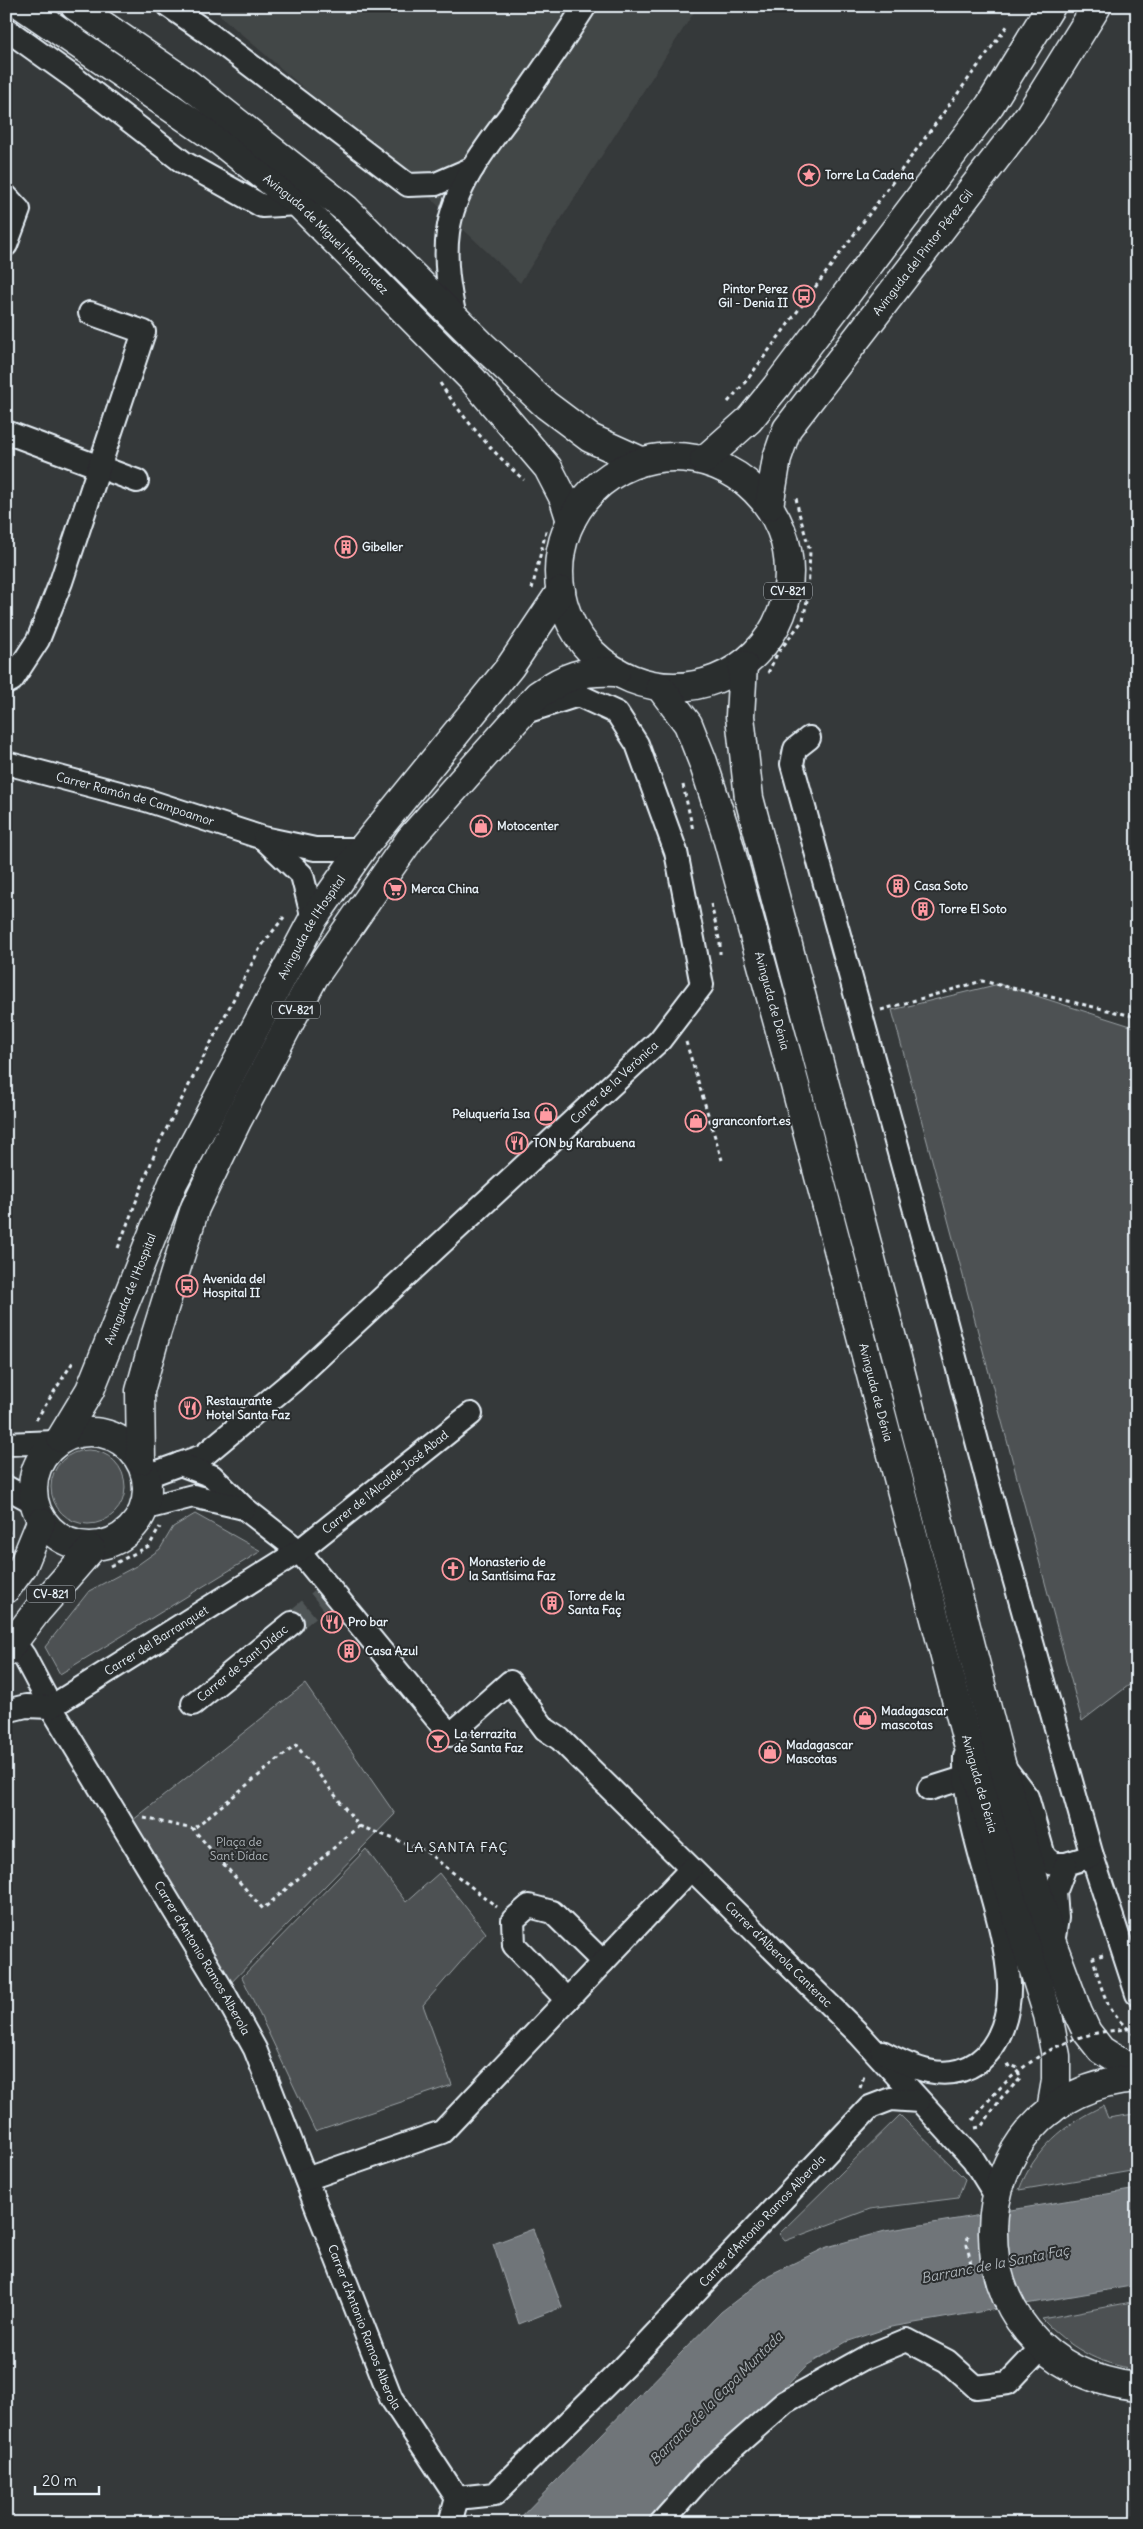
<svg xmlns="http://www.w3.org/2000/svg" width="1143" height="2529" font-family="Delius,sans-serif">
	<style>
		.built { fill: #424647 }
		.green { fill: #4d5152; stroke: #9aa1a5 }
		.water { fill: #707579; stroke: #a0a7ac }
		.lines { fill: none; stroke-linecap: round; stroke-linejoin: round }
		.minor-tunnel { stroke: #505556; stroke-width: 22; stroke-dasharray: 22 11; stroke-linecap: butt }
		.minor-casing { stroke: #e8f1f8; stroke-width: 26 }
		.major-casing { stroke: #e8f1f8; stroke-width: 31 }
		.path { stroke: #e8f1f8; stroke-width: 3; stroke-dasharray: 4 4; stroke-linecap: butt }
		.minor { stroke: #2a2d2e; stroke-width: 22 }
		.major { stroke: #2a2d2e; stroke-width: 28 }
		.path-bridge { stroke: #e8f1f8; stroke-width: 3; stroke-dasharray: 4 4; stroke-linecap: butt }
		.labels { text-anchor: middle; stroke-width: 4; stroke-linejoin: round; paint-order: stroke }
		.shield { fill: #2a2d2e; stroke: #afb6bb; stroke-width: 1 }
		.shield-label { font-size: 11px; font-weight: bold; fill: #e8f1f8 }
		.poi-label { font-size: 12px; font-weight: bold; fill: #e8f1f8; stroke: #2a2d2e; text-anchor: start }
		.street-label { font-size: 12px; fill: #e8f1f8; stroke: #2a2d2e }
		.park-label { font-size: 12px; fill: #b2b9be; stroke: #2a2d2e }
		.neighbourhood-label { font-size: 14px; letter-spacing: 1px; fill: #e8f1f8; stroke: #2a2d2e }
		.water-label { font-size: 14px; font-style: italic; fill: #acb3b8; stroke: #2a2d2e }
	</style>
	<rect width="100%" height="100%" fill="#35393a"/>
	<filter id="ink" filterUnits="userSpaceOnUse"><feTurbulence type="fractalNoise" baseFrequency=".02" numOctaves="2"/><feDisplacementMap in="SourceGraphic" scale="10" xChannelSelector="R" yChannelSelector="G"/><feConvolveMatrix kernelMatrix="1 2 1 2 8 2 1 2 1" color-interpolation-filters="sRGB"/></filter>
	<g filter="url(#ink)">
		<!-- built -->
		<path class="built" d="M209 6H698L520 283 429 197Z"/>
		<!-- green -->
		<path class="green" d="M999 984 1137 1028V1679L1082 1721 892 1010Z
			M51 1487a37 37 0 1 1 74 0a37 37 0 1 1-74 0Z
			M195 1514 261 1551 60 1674 45 1647 89 1591 136 1566 160 1549 173 1527Z
			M305 1684 395 1814 223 1991 123 1828Z
			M366 1849 406 1902 439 1873 486 1933 423 2005 452 2085 315 2131 242 1977Z
			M1137 2099V2170L1019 2190C1035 2149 1064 2124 1103 2106L1108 2118 1134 2114V2100Z
			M900 2115 965 2179 958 2198 870 2209 785 2241 779 2234Z
			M1137 2301V2369C1098 2365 1068 2346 1042 2319Z"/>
		<!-- water -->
		<path class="water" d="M1137 2189V2285L891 2327 846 2342 806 2366 653 2523H515L721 2312 769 2275 827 2247 885 2231Z
			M533 2229 562 2307 519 2324 493 2244Z"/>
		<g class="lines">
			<!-- minor-tunnel -->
			<path class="minor-tunnel" d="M292 1623 321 1599"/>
			<!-- minor casing -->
			<g class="minor-casing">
				<g id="minor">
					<path d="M169 6 208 33 408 185 436 184 473 168"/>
					<path d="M6 29 73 77 183 162 262 206 299 204"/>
					<path d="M6 196 19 210 6 245"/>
					<path d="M455 318C449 289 444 262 448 232 455 178 500 131 530 88 549 61 567 34 585 6"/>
					<path d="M6 432 137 481"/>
					<path d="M6 683 12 680 38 640 61 582 144 332 90 313"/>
					<path d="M809 738 795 749 792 764 944 1316 1001 1532 1092 1856 1137 1994"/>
					<path id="s1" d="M6 763 146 800 263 838 315 849H362"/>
					<path d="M264 839 302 875 313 919"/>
					<path d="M6 1444 55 1442"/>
					<path id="s2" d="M180 1464 203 1456 294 1380 660 1040 702 985 676 852 637 744 617 713 578 695 522 713"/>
					<path id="s3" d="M147 1476 180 1464 212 1476 244 1508 299 1551 450 1735 510 1682 545 1729 560 1739 860 2035 973 2159 996 2196"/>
					<path d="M6 1487 33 1502"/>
					<path d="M146 1508 193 1496 244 1508"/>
					<path id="s4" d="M14 1642 24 1656 51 1707 223 1991 255 2049 391 2398 457 2498 495 2494 624 2367 870 2107 891 2099 919 2101"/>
					<path id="s5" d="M193 1704 292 1623"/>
					<path id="s6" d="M6 1711 26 1706 51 1707 299 1551 471 1414"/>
					<path d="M1005 1768 1027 1797 1044 1856 1053 1864H1066L1092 1856"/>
					<path d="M929 1789 964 1778"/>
					<path d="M1054 1937 1057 1918 1055 1893 1066 1864"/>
					<path d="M567 2000 514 1945 513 1920 529 1906 552 1912 603 1962"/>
					<path d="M882 2052C912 2068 946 2084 978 2062 1001 2045 1010 2012 1009 1984 1005 1907 963 1834 965 1757"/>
					<path d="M306 2179 442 2132 691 1869"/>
					<path d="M450 2523 457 2498"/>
					<path d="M661 2523 710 2468 785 2402 866 2357 907 2340 947 2361 976 2387 1008 2383 1042 2347"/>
				</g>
			</g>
			<!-- major casing -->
			<g class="major-casing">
				<g id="major">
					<path id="s7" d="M23 6 221 142 299 204 473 380 548 468 564 499 571 521"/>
					<path d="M75 6 187 83 346 209 482 345 546 405 590 438 641 461"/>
					<circle cx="674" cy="572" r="115"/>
					<path d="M704 460 749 420 776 387 990 105 1051 6"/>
					<path id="s8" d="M769 506 777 458 787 429 1030 114 1097 6"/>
					<path d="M743 665 740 716 749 798 894 1346 1001 1763 1052 1943 1078 2013 1087 2032 1101 2050 1137 2073"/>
					<path id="s9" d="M660 687 688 724 703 762 725 830 795 1085 965 1733 1014 1907 1048 2015 1056 2056V2081L1051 2110"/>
					<circle cx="90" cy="1489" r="57"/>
					<path id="s10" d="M61 1438 90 1390 173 1183 313 919 362 849 510 667 561 591"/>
					<path d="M141 1460 140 1391 155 1337 195 1208 237 1121 314 977 410 839 538 695C566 676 582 670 616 672"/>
					<path d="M6 1589 23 1566 41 1522"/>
					<path d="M6 1652 37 1611 91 1549"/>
					<path d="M1137 2079C950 2091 940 2365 1137 2387"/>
				</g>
			</g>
			<!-- path -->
			<path class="path" d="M440 383C463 418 492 452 524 480
				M728 402 747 380 1008 25
				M532 589 547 527
				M768 673 777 654 803 620 808 596 810 551 799 513 796 498
				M683 785 693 830
				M711 904 720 943V954
				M881 1010 982 981 1137 1017
				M686 1042 722 1160
				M118 1248 158 1145 260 948 284 917
				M36 1420 73 1362
				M6 1522 9 1534
				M110 1566 149 1546 160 1527
				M144 1818 193 1829 263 1909 359 1826 296 1745 193 1829
				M359 1826 424 1850 497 1907
				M1103 1955 1093 1958C1102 1991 1107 2016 1137 2035
				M860 2088 865 2073
				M975 2128 981 2127 1002 2097 1020 2079 1018 2068 1010 2065 1006 2067
				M968 2236 967 2245 972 2269"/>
			<!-- minor -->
			<use href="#minor" class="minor"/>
			<!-- major -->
			<use href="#major" class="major"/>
			<!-- path-bridge -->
			<path class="path-bridge" d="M973 2120C1005 2076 1047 2042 1102 2032 1113 2031 1126 2028 1137 2029"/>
		</g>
	</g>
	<!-- icons -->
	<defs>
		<g id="sight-ring" transform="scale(1.125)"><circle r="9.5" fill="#2a2d2e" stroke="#ff9aa2" stroke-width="1.5"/><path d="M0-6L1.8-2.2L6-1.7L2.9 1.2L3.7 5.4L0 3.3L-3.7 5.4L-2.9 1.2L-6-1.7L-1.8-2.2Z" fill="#ff9aa2"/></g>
		<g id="bus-ring" transform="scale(1.125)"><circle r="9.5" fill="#2a2d2e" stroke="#ff9aa2" stroke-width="1.5"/><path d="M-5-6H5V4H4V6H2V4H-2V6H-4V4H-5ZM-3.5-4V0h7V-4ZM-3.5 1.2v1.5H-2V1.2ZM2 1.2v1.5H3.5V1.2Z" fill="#ff9aa2"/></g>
		<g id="building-ring" transform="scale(1.125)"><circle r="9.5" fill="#2a2d2e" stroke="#ff9aa2" stroke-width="1.5"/><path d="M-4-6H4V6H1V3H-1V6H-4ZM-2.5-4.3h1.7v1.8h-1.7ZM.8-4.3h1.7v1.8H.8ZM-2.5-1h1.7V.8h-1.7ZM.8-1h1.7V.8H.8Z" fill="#ff9aa2"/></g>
		<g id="shop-ring" transform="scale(1.125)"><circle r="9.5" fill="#2a2d2e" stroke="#ff9aa2" stroke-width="1.5"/><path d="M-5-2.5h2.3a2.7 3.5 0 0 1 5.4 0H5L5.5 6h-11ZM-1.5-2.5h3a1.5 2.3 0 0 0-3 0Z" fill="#ff9aa2"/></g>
		<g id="supermarket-ring" transform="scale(1.125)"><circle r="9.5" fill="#2a2d2e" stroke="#ff9aa2" stroke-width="1.5"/><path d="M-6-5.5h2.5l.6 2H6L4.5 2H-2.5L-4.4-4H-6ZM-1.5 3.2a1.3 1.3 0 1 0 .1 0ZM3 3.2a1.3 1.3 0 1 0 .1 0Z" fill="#ff9aa2"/></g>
		<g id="restaurant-ring" transform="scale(1.125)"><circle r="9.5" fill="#2a2d2e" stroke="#ff9aa2" stroke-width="1.5"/><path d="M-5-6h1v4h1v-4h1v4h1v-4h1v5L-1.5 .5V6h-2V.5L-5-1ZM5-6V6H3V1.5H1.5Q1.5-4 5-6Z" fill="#ff9aa2"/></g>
		<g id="church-ring" transform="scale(1.125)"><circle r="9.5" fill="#2a2d2e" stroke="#ff9aa2" stroke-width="1.5"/><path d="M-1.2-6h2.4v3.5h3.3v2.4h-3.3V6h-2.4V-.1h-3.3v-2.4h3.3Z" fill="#ff9aa2"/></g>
		<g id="bar-ring" transform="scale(1.125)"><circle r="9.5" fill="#2a2d2e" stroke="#ff9aa2" stroke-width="1.5"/><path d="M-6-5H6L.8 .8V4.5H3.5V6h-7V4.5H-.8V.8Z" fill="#ff9aa2"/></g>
	</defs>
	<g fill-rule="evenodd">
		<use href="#sight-ring" x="809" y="175"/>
		<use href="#bus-ring" x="804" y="296"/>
		<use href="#building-ring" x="346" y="547"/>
		<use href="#shop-ring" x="481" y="826"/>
		<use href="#building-ring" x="898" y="886"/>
		<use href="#supermarket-ring" x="395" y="889"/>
		<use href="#building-ring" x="923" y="909"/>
		<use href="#shop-ring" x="546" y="1114"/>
		<use href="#shop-ring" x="696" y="1121"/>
		<use href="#restaurant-ring" x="517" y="1143"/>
		<use href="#bus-ring" x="187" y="1286"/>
		<use href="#restaurant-ring" x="190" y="1408"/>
		<use href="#church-ring" x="453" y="1569"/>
		<use href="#building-ring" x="552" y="1603"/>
		<use href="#restaurant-ring" x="332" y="1622"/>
		<use href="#building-ring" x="349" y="1651"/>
		<use href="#shop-ring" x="865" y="1718"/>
		<use href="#bar-ring" x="438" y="1741"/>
		<use href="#shop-ring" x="770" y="1752"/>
	</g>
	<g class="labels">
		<!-- shield labels -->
		<g class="shield">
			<rect x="764" y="582.5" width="48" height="17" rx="4"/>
			<rect x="272" y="1001.5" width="48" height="17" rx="4"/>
			<rect x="27" y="1585.5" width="48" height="17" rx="4"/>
		</g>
		<g class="shield-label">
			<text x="788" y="595">CV-821</text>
			<text x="296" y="1014">CV-821</text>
			<text x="51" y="1598">CV-821</text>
		</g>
		<!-- poi labels -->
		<g class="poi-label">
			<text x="825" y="179">Torre La Cadena</text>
			<text x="788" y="293" text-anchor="end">Pintor Perez<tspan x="788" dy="14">Gil - Denia II</tspan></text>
			<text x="362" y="551">Gibeller</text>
			<text x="497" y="830">Motocenter</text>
			<text x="914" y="890">Casa Soto</text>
			<text x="411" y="893">Merca China</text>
			<text x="939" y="913">Torre El Soto</text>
			<text x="530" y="1118" text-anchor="end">Peluquería Isa</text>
			<text x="712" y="1125">granconfort.es</text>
			<text x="533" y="1147">TON by Karabuena</text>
			<text x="203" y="1283">Avenida del<tspan x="203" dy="14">Hospital II</tspan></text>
			<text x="206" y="1405">Restaurante<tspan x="206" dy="14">Hotel Santa Faz</tspan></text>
			<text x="469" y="1566">Monasterio de<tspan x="469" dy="14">la Santísima Faz</tspan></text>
			<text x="568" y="1600">Torre de la<tspan x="568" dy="14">Santa Faç</tspan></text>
			<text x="348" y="1626">Pro bar</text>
			<text x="365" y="1655">Casa Azul</text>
			<text x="881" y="1715">Madagascar<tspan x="881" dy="14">mascotas</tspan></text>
			<text x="454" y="1738">La terrazita<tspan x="454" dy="14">de Santa Faz</tspan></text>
			<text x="786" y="1749">Madagascar<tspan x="786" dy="14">Mascotas</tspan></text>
		</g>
		<!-- street labels -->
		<g class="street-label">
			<text dy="4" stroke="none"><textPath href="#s7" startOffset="380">Avinguda de Miguel Hernández</textPath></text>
			<text dy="4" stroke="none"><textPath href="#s8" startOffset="302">Avinguda del Pintor Pérez Gil</textPath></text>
			<text dy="4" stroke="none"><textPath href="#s1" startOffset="134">Carrer Ramón de Campoamor</textPath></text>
			<text dy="4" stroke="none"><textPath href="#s10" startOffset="570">Avinguda de l'Hospital</textPath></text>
			<text dy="4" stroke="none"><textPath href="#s9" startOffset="336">Avinguda de Dénia</textPath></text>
			<text dy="4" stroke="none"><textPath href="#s2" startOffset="580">Carrer de la Verònica</textPath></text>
			<text dy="4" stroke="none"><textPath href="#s10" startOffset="165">Avinguda de l'Hospital</textPath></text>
			<text dy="4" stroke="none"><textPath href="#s9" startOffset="741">Avinguda de Dénia</textPath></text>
			<text dy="4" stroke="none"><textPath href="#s6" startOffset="449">Carrer de l'Alcalde José Abad</textPath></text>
			<text dy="4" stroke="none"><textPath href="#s6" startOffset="170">Carrer del Barranquet</textPath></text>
			<text dy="4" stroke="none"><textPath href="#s5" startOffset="64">Carrer de Sant Dídac</textPath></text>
			<text dy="4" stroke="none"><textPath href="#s9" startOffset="1146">Avinguda de Dénia</textPath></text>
			<text dy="4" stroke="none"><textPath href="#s3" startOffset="886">Carrer d'Alberola Canterac</textPath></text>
			<text dy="4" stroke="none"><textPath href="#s4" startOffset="368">Carrer d'Antonio Ramos Alberola</textPath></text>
			<text dy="4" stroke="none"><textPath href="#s4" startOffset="1388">Carrer d'Antonio Ramos Alberola</textPath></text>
			<text dy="4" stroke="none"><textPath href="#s4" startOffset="772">Carrer d'Antonio Ramos Alberola</textPath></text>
		</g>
		<!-- park labels -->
		<g class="park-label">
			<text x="239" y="1846">Plaça de<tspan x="239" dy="14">Sant Dídac</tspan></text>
		</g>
		<!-- neighbourhood labels -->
		<g class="neighbourhood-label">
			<text x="457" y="1852">LA SANTA FAÇ</text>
		</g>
		<!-- water labels -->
		<g class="water-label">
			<text transform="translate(995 2264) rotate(-11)" y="5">Barranc de la Santa Faç</text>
			<text transform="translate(716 2398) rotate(-45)" y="5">Barranc de la Capa Muntada</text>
		</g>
	</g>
	<!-- margin -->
	<rect width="1143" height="2529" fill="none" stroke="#2a2d2e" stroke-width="25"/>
	<rect x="12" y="12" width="1118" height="2504" fill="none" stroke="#e8f1f8" stroke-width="2" filter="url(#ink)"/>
	<!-- scale -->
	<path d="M35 2486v8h64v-8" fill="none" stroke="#e8f1f8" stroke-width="2.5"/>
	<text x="42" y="2486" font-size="15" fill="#e8f1f8" stroke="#2a2d2e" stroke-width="4" paint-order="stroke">20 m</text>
</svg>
